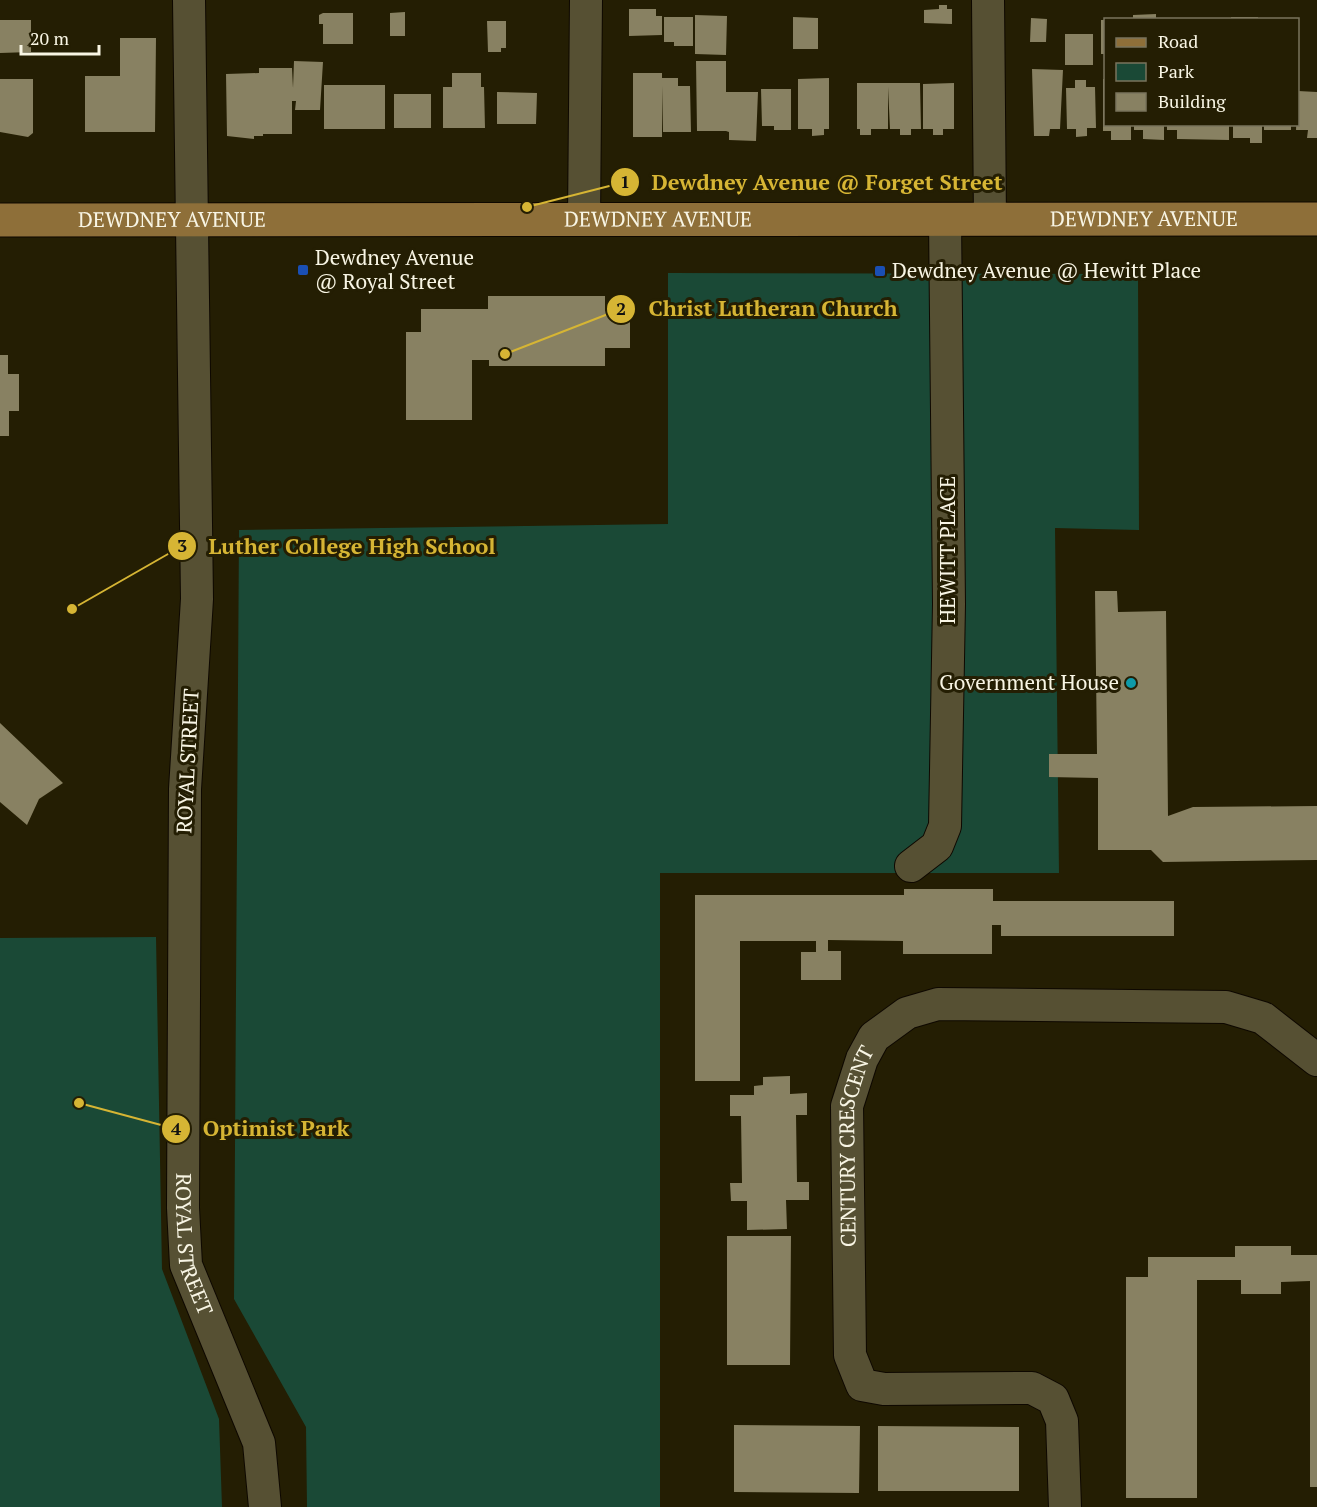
<svg xmlns="http://www.w3.org/2000/svg" width="1317" height="1507" font-family="'PT Serif',serif">
	<style>
		.green { fill: #1a4936 }
		.building { fill: #888162 }
		.lines { fill: none; stroke-linecap: round; stroke-linejoin: round }
		.minor-casing { stroke: #0e0800; stroke-width: 34 }
		.major-casing { stroke: #0e0800; stroke-width: 35 }
		.minor { stroke: #565033; stroke-width: 32 }
		.major { stroke: #8e6f39; stroke-width: 33 }
		.transit-dot { fill: #1a4fb4; stroke: #241e03; stroke-width: 2 }
		.culture-dot { fill: #0f9aa8; stroke: #241e03; stroke-width: 2 }
		.labels { text-anchor: middle; stroke-width: 6; stroke-linejoin: round; paint-order: stroke }
		.street-label { font-size: 21px; fill: #f8f5e4; stroke: #241e03 }
		.poi-label { font-size: 21px; fill: #f8f5e4; stroke: #241e03; text-anchor: start }
		.leader { fill: none; stroke: #d6b534; stroke-width: 2 }
		.callout-dot { fill: #d6b534; stroke: #241e03; stroke-width: 2 }
		.mark-label { font-size: 18px; text-anchor: middle; font-weight: bold; fill: #111 }
		.callout-label { font-size: 22px; text-anchor: middle; font-weight: bold; fill: #d6b534; stroke: #241e03; stroke-width: 6; stroke-linejoin: round; paint-order: stroke }
	</style>
	<rect width="100%" height="100%" fill="#241e03"/>
	<!-- green -->
	<path class="green" d="M668 273 1138 274 1139 530 1055 528 1059 873H660V1507H307L306 1427 234 1299 239 530 668 524Z
		M156 937 162 1269 219 1419 222 1507H0V938Z"/>
	<!-- building -->
	<path class="building" d="M939 5H947V9H952V24L924 23V10L939 9Z
		M629 9H656V16H662V35L629 36Z
		M405 12V36H390V13Z
		M323 13H353V44H323V24H319V15Z
		M1156 14V20H1133V15Z
		M695 15 727 16 726 55 695 54Z
		M664 17H693V46H674V42H664Z
		M793 17 818 18V49H793Z
		M1231 17H1258V20H1231Z
		M1031 18 1047 19 1046 42H1030Z
		M0 20H31V52L0 53Z
		M1101 20H1106V54H1101Z
		M487 21H506V48H501V52H488Z
		M1065 34H1093V65H1065Z
		M120 38H156L155 132H85V76H120Z
		M294 61 323 62 320 110H295L296 101H292V134H263V136H254V139L227 136 226 74 259 73V68H292L293 88Z
		M696 61H726V92H758L756 141 729 140V132L726 131H697Z
		M1032 69 1063 70 1060 129H1050L1049 136H1034Z
		M452 73H481V87H484L485 128H443V87H452Z
		M633 73H662V78H678V86H690L691 132H663L662 86V137H633Z
		M829 78V129H824V135L812 136V129H798V79Z
		M0 79H33V133L28 137 0 132Z
		M1103 79H1106V124H1131V140H1111V131H1103Z
		M1075 80H1086V87H1095L1096 128H1087V136L1076 137V129H1067L1066 88H1075Z
		M857 83H920L921 129H911V135H900V129H890L888 87V129H871V135H860V129H857Z
		M954 83V129H943V135H933V129H923V84Z
		M324 85H385V129H324Z
		M761 89H791V130H774V126H762Z
		M1298 91 1317 92V138H1307L1308 130H1296Z
		M497 92 537 93 536 124H497Z
		M394 94H431V128H394Z
		M1134 124H1164V140L1143 139V130H1134Z
		M1167 124H1229V140L1177 139V130H1167Z
		M1233 124H1262V143H1250V138H1233Z
		M1264 124H1291V130H1264Z
		M488 296H605V311H630V348H605V366H489V360H472V420H406V332H421V309H488Z
		M0 355H8V374H19V411H9V436H0Z
		M1095 591H1117L1118 612 1166 611 1168 816 1193 807 1317 806V860L1163 862 1151 850H1098V778L1049 777V754H1097Z
		M0 723 63 783 39 799 27 825 0 802Z
		M904 889H993V901H1174V936H1001V925H992V954H903V941L828 940V951H841V980H801V952H816V941H740V1081H695V895H904Z
		M790 1076V1094L807 1093V1115H796L797 1182H809V1200H786L787 1229 747 1230V1201H731L730 1183H742L741 1116H730V1095H754V1086L763 1085V1077Z
		M727 1236H791L790 1365H727Z
		M1235 1246H1291V1255H1317V1487H1310V1281L1281 1282V1294H1241V1280H1197V1498H1126V1277H1148V1257H1235Z
		M734 1425 860 1426 859 1493 734 1492Z
		M878 1426 1019 1427V1491H878Z"/>
	<g class="lines">
		<!-- minor casing -->
		<g class="minor-casing">
			<g id="minor">
				<path id="s1" d="M189 0 197 599 185 789 183 1208 186 1265 259 1443 265 1507"/>
				<path d="M988 0 990 219"/>
				<path d="M584 219 586 0"/>
				<path d="M911 866 937 846 945 826 949 604 945 219"/>
				<path id="s2" d="M1065 1507 1062 1421 1053 1399 1032 1388 884 1389 862 1385 850 1355 847 1106 862 1059 874 1037 907 1013 938 1004 1226 1007 1263 1018 1317 1060"/>
			</g>
		</g>
		<!-- major casing -->
		<g class="major-casing">
			<g id="major">
				<path id="s3" d="M0 220 1317 219"/>
			</g>
		</g>
		<!-- minor -->
		<use href="#minor" class="minor"/>
		<!-- major -->
		<use href="#major" class="major"/>
	</g>
	<!-- markers -->
	<g class="transit-dot">
		<rect x="297" y="264" width="12" height="12" rx="3"/>
		<rect x="874" y="265" width="12" height="12" rx="3"/>
	</g>
	<circle class="culture-dot" cx="1131" cy="683" r="6"/>
	<g class="labels">
		<!-- street labels -->
		<g class="street-label">
			<text dy="7" stroke="none"><textPath href="#s3" startOffset="658">DEWDNEY AVENUE</textPath></text>
			<text dy="7" stroke="none"><textPath href="#s3" startOffset="1144">DEWDNEY AVENUE</textPath></text>
			<text dy="7" stroke="none"><textPath href="#s3" startOffset="172">DEWDNEY AVENUE</textPath></text>
			<text transform="translate(948 550) rotate(-90)" y="7">HEWITT PLACE</text>
			<text transform="translate(188 761) rotate(-87)" y="7">ROYAL STREET</text>
			<text dy="7" stroke="none"><textPath href="#s2" startOffset="546">CENTURY CRESCENT</textPath></text>
			<text dy="7" stroke="none"><textPath href="#s1" startOffset="1246">ROYAL STREET</textPath></text>
		</g>
		<!-- poi labels -->
		<g class="poi-label">
			<text x="315" y="265">Dewdney Avenue<tspan x="315" dy="24">@ Royal Street</tspan></text>
			<text x="892" y="278">Dewdney Avenue @ Hewitt Place</text>
			<text x="1119" y="690" text-anchor="end">Government House</text>
		</g>
	</g>
	<!-- callouts -->
	<path class="leader" d="M527 207L625 182M505 354L621 309M72 609L182 546M79 1103L176 1129"/>
	<g class="callout-dot">
		<circle cx="527" cy="207" r="6"/>
		<circle cx="505" cy="354" r="6"/>
		<circle cx="72" cy="609" r="6"/>
		<circle cx="79" cy="1103" r="6"/>
		<circle cx="625" cy="182" r="15"/>
		<circle cx="621" cy="309" r="15"/>
		<circle cx="182" cy="546" r="15"/>
		<circle cx="176" cy="1129" r="15"/>
	</g>
	<g class="mark-label">
		<text x="625" y="188">1</text>
		<text x="621" y="315">2</text>
		<text x="182" y="552">3</text>
		<text x="176" y="1135">4</text>
	</g>
	<g class="callout-label">
		<text x="827" y="190">Dewdney Avenue @ Forget Street</text>
		<text x="773" y="316">Christ Lutheran Church</text>
		<text x="352" y="554">Luther College High School</text>
		<text x="276" y="1136">Optimist Park</text>
	</g>
	<!-- legend -->
	<rect x="1104" y="18" width="195" height="108" fill="#241e03" stroke="#79745d" stroke-width="1.5"/>
	<rect x="1116" y="38" width="30" height="9" fill="#8e6f39" stroke="#79745d" stroke-width="1.5"/>
	<text x="1158" y="48" font-size="18" fill="#f8f5e4">Road</text>
	<rect x="1116" y="63" width="30" height="18" fill="#1a4936" stroke="#79745d" stroke-width="1.5"/>
	<text x="1158" y="78" font-size="18" fill="#f8f5e4">Park</text>
	<rect x="1116" y="93" width="30" height="18" fill="#888162" stroke="#79745d" stroke-width="1.5"/>
	<text x="1158" y="108" font-size="18" fill="#f8f5e4">Building</text>
	<!-- scale -->
	<path d="M21 45v9h78v-9" fill="none" stroke="#f8f5e4" stroke-width="3"/>
	<text x="30" y="45" font-size="18" fill="#f8f5e4" stroke="#241e03" stroke-width="4.5" paint-order="stroke">20 m</text>
</svg>
